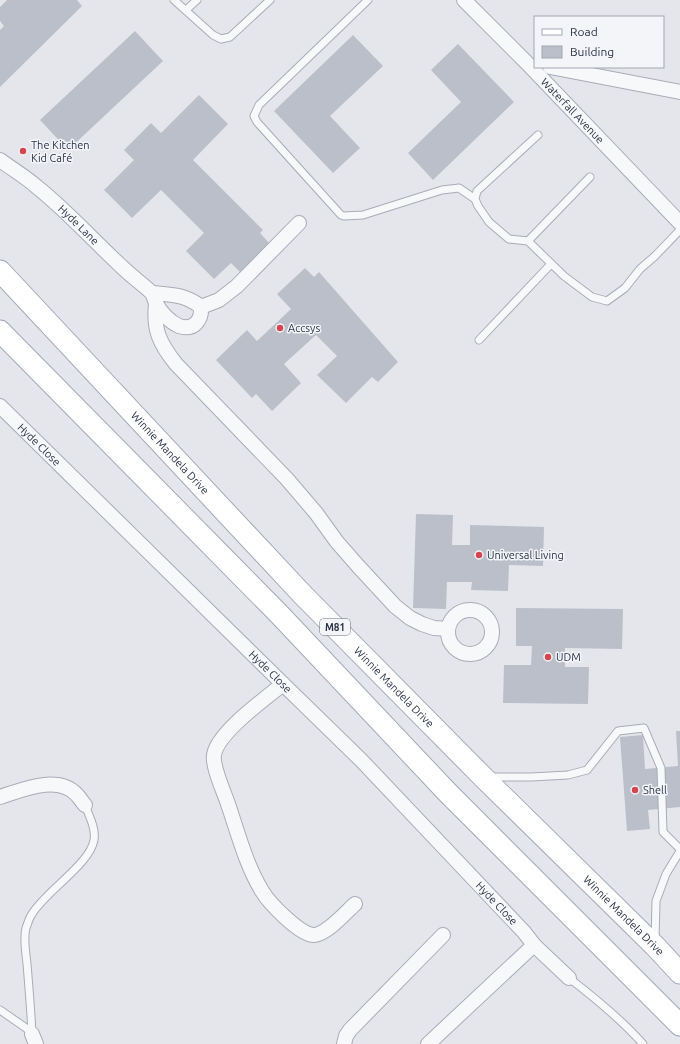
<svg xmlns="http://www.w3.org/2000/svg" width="680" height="1044" font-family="Ubuntu,sans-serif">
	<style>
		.building { fill: #bbbfca }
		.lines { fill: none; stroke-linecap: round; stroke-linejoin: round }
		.service-casing { stroke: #a8acb7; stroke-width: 9 }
		.minor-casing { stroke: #a8acb7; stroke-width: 16 }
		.primary-casing { stroke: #a2a9b8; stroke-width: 23 }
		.service { stroke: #f7f8fa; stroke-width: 7 }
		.minor { stroke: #f7f8fa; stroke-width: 14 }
		.primary { stroke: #fff; stroke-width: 21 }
		.poi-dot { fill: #d3464f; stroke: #f4f5f9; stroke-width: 1.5 }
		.labels { text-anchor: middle; stroke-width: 3; stroke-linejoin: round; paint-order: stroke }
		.shield { fill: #f4f5f9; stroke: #676c7b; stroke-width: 1 }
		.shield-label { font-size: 10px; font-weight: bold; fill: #2a3245 }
		.street-label { font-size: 11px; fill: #2a3245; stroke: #f4f5f9 }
		.poi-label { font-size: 11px; fill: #2a3245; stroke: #f4f5f9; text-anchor: start }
	</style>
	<rect width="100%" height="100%" fill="#e4e6ec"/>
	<!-- building -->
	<path class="building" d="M7 0H77L82 6 0 87V30L4 26 0 21V7Z
		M135 31 163 61 68 150 40 120Z
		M353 35 383 66 330 116 360 148 333 173 274 111Z
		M458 44 514 102 433 180 408 153 461 102 431 70Z
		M199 95 228 124 193 160 263 230 260 233 269 243 240 272 231 263 214 279 186 251 204 233 161 190 132 218 104 190 134 160 124 150 151 123 161 133Z
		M305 268 314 277 319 272 398 362 378 382 372 377 346 403 317 375 337 356 316 335 284 364 301 383 272 411 256 394 252 398 216 360 247 330 257 341 291 309 277 294Z
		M416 514 453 515 452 545H470V525L544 527 543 566 509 565 508 591 471 590 472 582H447L446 609 413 608Z
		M516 608 623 609 622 649 565 648V667H589L588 704 503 703 504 665H531L532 646H516Z
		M676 731H680V807L648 810 650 829 627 831 620 737 643 735 645 769 678 766Z"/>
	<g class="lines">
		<!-- service casing -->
		<g class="service-casing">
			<path id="service" d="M174 0 213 35 221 39 230 37 270 0
				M368 0 259 105 254 116 257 122 341 215 344 216 363 215 442 190 459 188 475 199
				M186 10 197 0
				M538 135 477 191 475 199 478 206 489 222 509 239 528 241 564 276 592 297 607 301 625 288 640 269 655 256 680 230
				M528 241 590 177
				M479 340 551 264
				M490 777H531L568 775 587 770 618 731 644 728 661 768 663 832 680 849
				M655 941 656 901 666 874 680 851
				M569 978C595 998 621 1019 643 1044
				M0 1010 26 1028 32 1034C31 1011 29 988 27 964 26 953 23 939 26 928 28 923 29 918 32 914 46 891 90 864 94 840 96 828 89 816 85 805"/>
		</g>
		<!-- minor casing -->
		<g class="minor-casing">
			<g id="minor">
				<path id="s1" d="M464 0 526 62 680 223"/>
				<path d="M550 67 680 92"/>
				<path id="s2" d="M0 160C12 169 26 177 37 187 67 211 93 240 121 266 130 275 141 283 151 292 154 295 154 299 156 303 160 312 170 322 179 326 194 331 202 320 201 307 185 294 172 295 152 293"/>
				<path d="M156 304C153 330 160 344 176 364L287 479 316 513 337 542 358 566 395 606 410 618 422 624 434 628 448 629"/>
				<path d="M201 307 219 300 237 286 299 223"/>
				<path id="s3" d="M0 406 283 684 361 760 524 932 534 945 569 978"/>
				<circle cx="470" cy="632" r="22"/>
				<path d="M283 684C266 698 217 733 214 755 212 766 224 792 228 804 238 833 246 865 262 891 269 903 300 935 314 935 327 934 345 913 355 904"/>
				<path d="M0 797C22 790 58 774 77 795 80 798 82 802 85 805"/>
				<path d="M32 1034 36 1044"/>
				<path d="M344 1044 346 1036 350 1030 443 935"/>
				<path d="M428 1044 534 945"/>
			</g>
		</g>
		<!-- primary casing -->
		<g class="primary-casing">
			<g id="primary">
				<path id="s4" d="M0 271 302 594 483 777 655 946 680 973"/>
				<path d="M0 331 279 614 448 793 680 1025"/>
			</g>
		</g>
		<!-- service -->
		<use href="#service" class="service"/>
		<!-- minor -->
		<use href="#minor" class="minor"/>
		<!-- primary -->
		<use href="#primary" class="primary"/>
	</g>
	<!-- markers -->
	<g class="poi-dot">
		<circle cx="23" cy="151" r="4"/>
		<circle cx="280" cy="328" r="4"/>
		<circle cx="479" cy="555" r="4"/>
		<circle cx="548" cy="657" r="4"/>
		<circle cx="635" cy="790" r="4"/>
	</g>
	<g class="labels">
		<!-- shield labels -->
		<rect class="shield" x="320" y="619" width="30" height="16" rx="3"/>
		<g class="shield-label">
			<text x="335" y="631">M81</text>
		</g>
		<!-- street labels -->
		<g class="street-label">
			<text dy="4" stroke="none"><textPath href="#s1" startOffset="155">Waterfall Avenue</textPath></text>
			<text dy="4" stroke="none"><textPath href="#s2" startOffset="102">Hyde Lane</textPath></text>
			<text dy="4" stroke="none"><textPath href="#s3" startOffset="55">Hyde Close</textPath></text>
			<text dy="4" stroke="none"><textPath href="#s4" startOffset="249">Winnie Mandela Drive</textPath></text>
			<text dy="4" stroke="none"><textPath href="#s3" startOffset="379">Hyde Close</textPath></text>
			<text dy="4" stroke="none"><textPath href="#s4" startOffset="573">Winnie Mandela Drive</textPath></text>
			<text dy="4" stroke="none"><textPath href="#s3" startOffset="703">Hyde Close</textPath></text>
			<text dy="4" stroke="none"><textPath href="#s4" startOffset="897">Winnie Mandela Drive</textPath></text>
		</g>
		<!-- poi labels -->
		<g class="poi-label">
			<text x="31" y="149">The Kitchen<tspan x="31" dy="13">Kid Café</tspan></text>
			<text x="288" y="332">Accsys</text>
			<text x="487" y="559">Universal Living</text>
			<text x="556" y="661">UDM</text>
			<text x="643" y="794">Shell</text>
		</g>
	</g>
	<!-- legend -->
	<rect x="534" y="16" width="130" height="52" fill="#f4f5f9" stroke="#a3a7b1"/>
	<rect x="542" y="29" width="20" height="6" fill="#ffffff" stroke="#a3a7b1"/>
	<text x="570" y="36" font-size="12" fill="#2a3245">Road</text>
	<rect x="542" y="46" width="20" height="12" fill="#bbbfca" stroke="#a3a7b1"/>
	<text x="570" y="56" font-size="12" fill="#2a3245">Building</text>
</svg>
